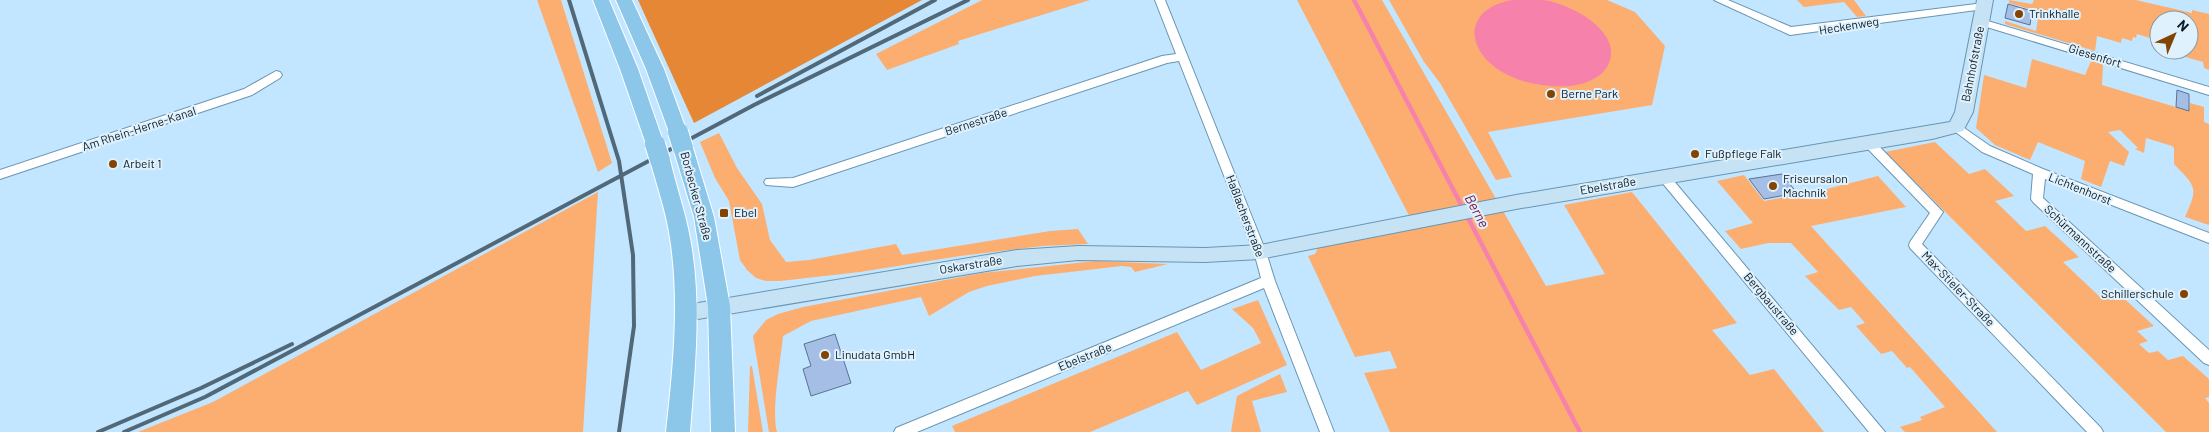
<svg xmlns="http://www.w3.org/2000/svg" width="2209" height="432" font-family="Barlow,sans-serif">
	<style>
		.green { fill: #fcae71 }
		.forest { fill: #e58735 }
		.water { fill: #f682ac }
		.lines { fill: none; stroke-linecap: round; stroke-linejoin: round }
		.stream { stroke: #f682ac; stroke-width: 4.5 }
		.building { fill: #a4bee5; stroke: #5a7296 }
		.street-casing { stroke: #6a95b1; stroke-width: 2 }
		.secondary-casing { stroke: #6a95b1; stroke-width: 2 }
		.primary-casing { stroke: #fff; stroke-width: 2 }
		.street { fill: #fff; fill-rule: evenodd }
		.secondary { fill: #c5e3f4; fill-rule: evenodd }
		.primary { fill: #8cc7e9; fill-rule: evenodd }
		.rail { stroke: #506878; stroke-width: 4 }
		.primary-bridge-casing { stroke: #fff; stroke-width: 22; stroke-linecap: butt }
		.primary-bridge { stroke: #8cc7e9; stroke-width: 20 }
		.poi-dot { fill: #824402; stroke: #dff1fd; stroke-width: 2 }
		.labels { text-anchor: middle; stroke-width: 4; stroke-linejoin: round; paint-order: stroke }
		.poi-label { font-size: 12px; fill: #0a1b26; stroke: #dff1fd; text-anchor: start }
		.street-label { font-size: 12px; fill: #0a1b26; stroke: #dff1fd }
		.water-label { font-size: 14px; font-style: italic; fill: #781042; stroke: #dff1fd }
	</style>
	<rect width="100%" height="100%" fill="#c2e6ff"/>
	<!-- green -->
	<path class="green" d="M537 0H561L612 163 598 172Z
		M982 0H1090L958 41 959 44 887 70 876 54Z
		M1297 0H1382L1546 286 1605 274 1564 205 1632 192 1737 323 1712 330 1750 375 1774 369 1824 432H1390L1364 373 1397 368 1390 351 1355 357 1308 256 1315 254 1318 248 1416 229Z
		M1389 0H1607L1635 12 1665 46 1652 105 1488 132 1512 177 1496 180 1440 83 1424 62Z
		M1797 0H1854L1866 16 1857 17 1844 2 1804 7Z
		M2009 0 2032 4 2034 0H2136L2192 13V10L2209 14V70L2204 68 2203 62 2171 53V50H2189V20H2159V43L2153 42V39L2137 34 2136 38 2133 37 2132 41 2122 38 2121 43 2097 36 2095 51 2005 24V21L2036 31 2039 12 2009 3Z
		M2032 59 2085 75 2091 61 2103 64 2102 85 2189 111 2190 103 2204 107V122L2209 124V225L2185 217C2198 187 2197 188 2174 164V148L2172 146 2146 138 2144 153 2135 149 2138 148 2120 130 2108 132 2129 152 2124 166 2110 161 2101 187 2081 179 2085 161 2038 142 2030 160 1995 145 1976 128 1984 75 2026 88Z
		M719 133 737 168 762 204 770 240 786 262 809 260 896 244 902 255 1050 231 1078 229 1088 244 1042 246 960 256 860 272 780 281H766L756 278 747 270 740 260 729 201 715 178 700 142Z
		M1935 142 1969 174 1985 169 2014 196 1995 201 2026 231 2045 226 2079 257 2063 262 2100 297 2117 292 2154 326 2137 331 2148 341 2139 344 2149 353 2158 351 2168 360 2183 356 2209 379V397L2205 398 2209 403V432H2166L1885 152Z
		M1744 175 1764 201 1823 190 1878 176 1906 207 1811 226 1997 432H1905L1900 427 1922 420 1920 417 1945 407 1910 367 1907 368 1892 351 1881 354 1856 326 1865 323 1851 307 1839 310 1805 276 1818 272 1791 243H1768L1741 249 1725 231 1753 223 1717 181Z
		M598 192 583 432H138L213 402Z
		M1096 261 1168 264 1135 272 1131 267 1122 266 1035 276 987 286 969 292 929 316 921 297 811 321 783 336C781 359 771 412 777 432H769L753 336 766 320 778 314 803 307 982 273Z
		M1258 300 1287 365 1197 405 1188 391 1090 432H955L952 426 1177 332 1201 370 1261 343 1253 328 1232 309Z
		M750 366H752L763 432H748Z
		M1280 374 1287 392 1252 401 1261 432H1231L1237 396Z"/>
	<!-- forest -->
	<path class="forest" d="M638 0H922L694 123Z"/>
	<!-- water -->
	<path class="water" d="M1512 0C1522 0 1533 0 1543 0 1570 3 1627 33 1607 67 1600 79 1584 84 1571 86 1548 88 1524 84 1504 73 1464 50 1463 9 1512 0Z"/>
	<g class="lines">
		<!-- stream -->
		<path class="stream" d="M1354 0 1580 432"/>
	</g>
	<!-- building -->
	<path class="building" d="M2008 4 2032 11 2030 25 2005 18Z
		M2177 90 2189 94V111L2176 107Z
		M1782 174 1797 193 1764 199 1749 179Z
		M835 334 851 383 811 396 803 369 811 366 804 344Z"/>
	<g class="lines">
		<!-- street casing -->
		<g class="street-casing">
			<path id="street" d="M1155 0H1165L1266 252 1275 281 1334 432H1320L1264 288 917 432H894L896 428 1261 278 1254 252 1179 61 1167 63 793 187 766 185 764 182 766 179 793 178 1162 56 1176 54Z
				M1714 0H1728L1791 27 1984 3 1989 6 1984 9 1790 35Z
				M1981 19 2209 87V95L1977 24 1976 22Z
				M276 71 280 72 282 75 280 78 252 95 0 179V170L244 89Z
				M1957 123 1990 146 2043 169 2209 233V243L2045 179 2043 198 2209 350V365L2204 363 2033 202 2031 199 2033 174 1982 152 1953 130 1951 127Z
				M1869 139 1873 140 1943 212 1922 244 2101 428 2103 432H2087L1910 248 1909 245 1910 242 1930 213 1865 146 1863 143Z
				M1664 173 1668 174 1885 432H1869L1660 180 1658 177 1660 174Z"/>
		</g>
		<!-- secondary casing -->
		<g class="secondary-casing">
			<path id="secondary" d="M1977 0H1993L1973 112 1963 131 1932 139 1516 209 1260 259 1205 262 1078 260 1017 266 686 321 679 319 676 313 679 307 686 305 1017 250 1078 246 1205 248 1260 245 1516 195 1950 122 1955 112Z"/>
		</g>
		<!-- primary casing -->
		<g class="primary-casing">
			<path id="primary" d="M593 0H609L638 69 664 144 662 149 655 151 648 149 646 144 620 69Z
				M616 0H632L664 69 687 132 685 137 678 139 671 137 669 132 646 69Z
				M683 141 690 143 693 148 714 217 730 306 735 432H711L708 306 694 217 673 148 676 143Z
				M660 153 667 155 670 160C676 186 685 211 690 238 702 301 695 368 690 432H666C673 368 680 302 670 238 666 211 657 186 650 160L653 155Z"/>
		</g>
		<!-- street -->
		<use href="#street" class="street"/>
		<!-- secondary -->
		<use href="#secondary" class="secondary"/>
		<!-- primary -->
		<use href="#primary" class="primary"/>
		<!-- rail -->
		<path class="rail" d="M569 0 619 161 633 255 634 326 619 432
			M757 96 935 0
			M98 432 201 388 292 344
			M124 432 205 397 754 105 968 0"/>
		<!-- primary-bridge casing -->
		<g class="primary-bridge-casing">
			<path id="primary-bridge" d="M678 132 683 148
				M655 144 660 160"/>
		</g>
		<!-- primary-bridge -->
		<use href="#primary-bridge" class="primary-bridge"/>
	</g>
	<!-- markers -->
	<g class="poi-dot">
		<circle cx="2019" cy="14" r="5"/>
		<circle cx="1551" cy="94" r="5"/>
		<circle cx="1695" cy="154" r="5"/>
		<circle cx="113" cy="164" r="5"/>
		<circle cx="1773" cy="186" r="5"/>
		<rect x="719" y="208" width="10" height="10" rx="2.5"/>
		<circle cx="2184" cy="294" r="5"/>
		<circle cx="825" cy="355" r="5"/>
	</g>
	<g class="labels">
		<!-- poi labels -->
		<g class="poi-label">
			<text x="2029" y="18">Trinkhalle</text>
			<text x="1561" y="98">Berne Park</text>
			<text x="1705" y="158">Fußpflege Falk</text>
			<text x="123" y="168">Arbeit 1</text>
			<text x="1783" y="183">Friseursalon<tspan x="1783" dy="14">Machnik</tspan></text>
			<text x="734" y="217">Ebel</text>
			<text x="2174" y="298" text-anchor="end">Schillerschule</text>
			<text x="835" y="359">Linudata GmbH</text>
		</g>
		<!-- street labels -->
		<g class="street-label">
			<text transform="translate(1849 26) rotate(-9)" y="4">Heckenweg</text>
			<text transform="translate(2095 56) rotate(17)" y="4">Giesenfort</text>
			<text transform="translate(1973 64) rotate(-79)" y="4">Bahnhofstraße</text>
			<text transform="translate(976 122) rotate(-18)" y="4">Bernestraße</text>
			<text transform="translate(139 129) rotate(-18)" y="4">Am Rhein-Herne-Kanal</text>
			<text transform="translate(1608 186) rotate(-10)" y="4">Ebelstraße</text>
			<text transform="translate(2080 189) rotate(22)" y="4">Lichtenhorst</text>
			<text transform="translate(696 196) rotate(75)" y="4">Borbecker Straße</text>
			<text transform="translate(1245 216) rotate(69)" y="4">Haßlacherstraße</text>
			<text transform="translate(2080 239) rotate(43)" y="4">Schürmannstraße</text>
			<text transform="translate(971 265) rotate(-9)" y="4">Oskarstraße</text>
			<text transform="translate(1958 289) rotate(46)" y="4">Max-Stieler-Straße</text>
			<text transform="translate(1771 304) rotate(50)" y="4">Bergbaustraße</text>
			<text transform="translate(1085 357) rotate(-22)" y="4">Ebelstraße</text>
		</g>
		<!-- water labels -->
		<g class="water-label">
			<text transform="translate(1477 211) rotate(62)" y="5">Berne</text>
		</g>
	</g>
	<!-- north arrow -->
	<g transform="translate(2174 35) rotate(44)"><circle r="24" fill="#dff1fd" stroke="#8a9ba7"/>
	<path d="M0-4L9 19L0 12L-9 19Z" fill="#824402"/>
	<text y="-8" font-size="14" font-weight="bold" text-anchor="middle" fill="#0a1b26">N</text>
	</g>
</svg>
